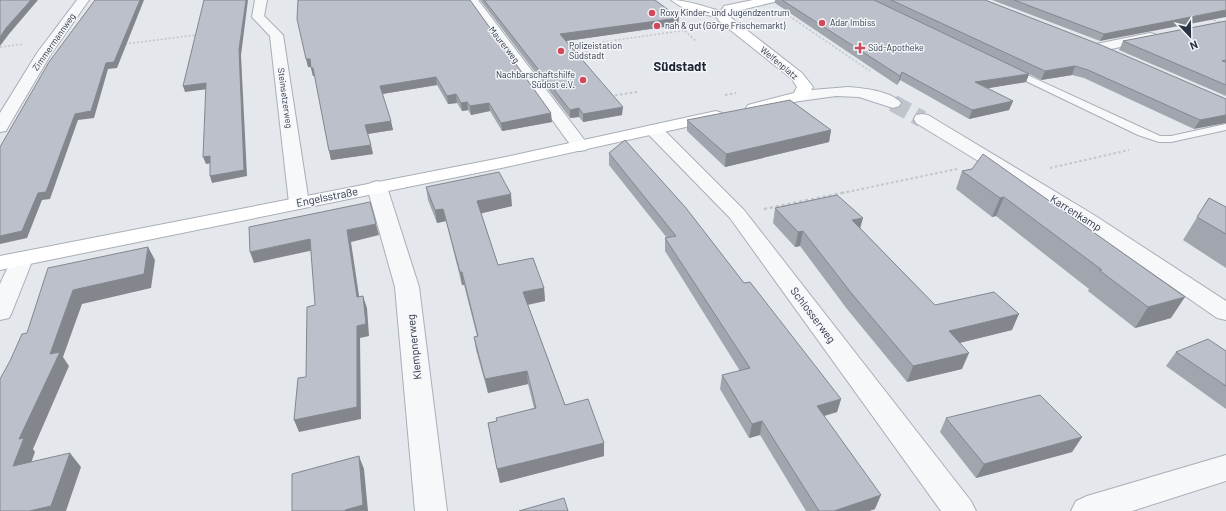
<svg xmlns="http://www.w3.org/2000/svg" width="1226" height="511" font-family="Barlow,sans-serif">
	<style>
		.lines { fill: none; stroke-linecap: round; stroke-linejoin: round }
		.street-tunnel { stroke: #bfc3cb; stroke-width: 17; stroke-dasharray: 17 8; stroke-linecap: butt }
		.lane-casing { stroke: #a9aeb7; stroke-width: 2 }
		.street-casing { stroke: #a9aeb7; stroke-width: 2 }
		.secondary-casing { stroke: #a9aeb7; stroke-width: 2 }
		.path-far2 { stroke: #c2c5cb; stroke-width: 1.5; stroke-dasharray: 2 2; stroke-linecap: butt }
		.path-far1 { stroke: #c2c5cb; stroke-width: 2; stroke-dasharray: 2.5 2.5; stroke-linecap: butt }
		.path { stroke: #c2c5cb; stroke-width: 2.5; stroke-dasharray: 3 3; stroke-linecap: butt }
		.lane { fill: #f7f8fa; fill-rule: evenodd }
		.street { fill: #f7f8fa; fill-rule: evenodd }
		.secondary { fill: #fff; fill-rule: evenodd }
		.wall { fill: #a1a5ae }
		.shaded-wall { fill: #83868d }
		.building { fill: #bbc0ca; stroke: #83868d }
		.poi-dot { fill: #d1495b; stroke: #f4f6f9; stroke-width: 1.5 }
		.labels { text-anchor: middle; stroke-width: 3; stroke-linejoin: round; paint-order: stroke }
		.far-poi-label { font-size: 9px; fill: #2b3445; stroke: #f4f6f9; text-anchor: start }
		.far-street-label { font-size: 9px; fill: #2b3445; stroke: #f4f6f9 }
		.street-label { font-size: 11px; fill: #2b3445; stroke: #f4f6f9 }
		.far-district-label { font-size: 13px; font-weight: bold; fill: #1d2536; stroke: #f4f6f9 }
	</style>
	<rect width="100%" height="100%" fill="#e4e7ec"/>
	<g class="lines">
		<!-- street-tunnel -->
		<path class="street-tunnel" d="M893 103 922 119"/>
		<!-- lane casing -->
		<g class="lane-casing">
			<path id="lane" d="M1012 68 1160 136H1171L1226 124V130L1171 142H1159L1138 135 1009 73V69Z"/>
		</g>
		<!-- street casing -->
		<g class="street-casing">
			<path id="street" d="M77 0H89L51 54 8 127 6 131 0 132V113L37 53Z
				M255 0H267L264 16 283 35 309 203 306 207 299 209 292 207 289 203 270 36 252 17Z
				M466 0H478L586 142 589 146 586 150 580 151 574 150Z
				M1150 33 1155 34 1157 37 1155 40 1101 51 1096 50 1094 47 1096 44Z
				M848 87C862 88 892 91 901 103L899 106 893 108 859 97 836 96 800 101 794 99 792 96 794 93 800 91Z
				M922 114 928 115 1094 215 1226 301V320L1217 318 1080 223 916 123 914 119 916 115Z
				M654 125 660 126 744 210 971 501 976 511H941L730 218 648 134 646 130 648 126Z
				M377 181 384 183 387 187 419 287 447 511H415L395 287 367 187 370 183Z
				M22 252 30 254 33 259 12 312 9 318 0 320V284L14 254Z
				M1226 455V481L1132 511H1071L1076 501 1087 496Z"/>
		</g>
		<!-- secondary casing -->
		<g class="secondary-casing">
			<path id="secondary" d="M671 0C688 0 704 7 721 11L724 6 753 0H776L774 2 732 12 730 17 802 73 813 87 806 99 754 113 748 111 746 108 748 105 794 93 797 87 792 79 719 21 717 17 688 11Z
				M716 111 722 113 724 116 722 119 506 167 0 270V256L506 157Z"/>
		</g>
		<!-- path-far2 -->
		<path class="path-far2" d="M786 14 870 71
			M1210 19 1223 23
			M685 31 696 41
			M125 44 197 35
			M0 47 23 44
			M567 47 687 30
			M570 48 593 54H603"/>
		<!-- path-far1 -->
		<path class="path-far1" d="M725 95 736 93
			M610 96 637 92
			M1050 168 1129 150
			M842 193 957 169"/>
		<!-- path -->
		<path class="path" d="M764 209 847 192"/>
		<!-- lane -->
		<use href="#lane" class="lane"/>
		<!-- street -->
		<use href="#street" class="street"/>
		<!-- secondary -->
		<use href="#secondary" class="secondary"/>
	</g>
	<!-- wall -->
	<path class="wall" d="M298 0 552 122 502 131 490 111 471 115 468 110 462 111 457 103 448 104 437 85 382 94 393 130 368 134 373 154 331 160 315 76H313L311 67H308Z
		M480 0H655L678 25 566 41 622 115 583 122 579 117 570 118Z
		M775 0H985L1226 99 1194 129 1084 78 1072 75 1041 80 1029 74 1026 82 987 88 1013 101 1009 110 969 119 900 80 897 85 775 3Z
		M992 0H1226L1100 41Z
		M1226 21V96L1119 50 1123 41Z
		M687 120 831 130 829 142 725 167 687 131Z
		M609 153 744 283 841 399 837 412 824 416 875 509 869 511H806L760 435 749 438 720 389 722 375 740 371 665 251V238H667L609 165Z
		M972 169 1171 318 1135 328 1088 291 1089 289 996 216 992 217 956 189 962 171Z
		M426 187 512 206 481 213 498 265 544 288 545 301 528 305 565 405 604 443V456L500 483 488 423 496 421 534 408 528 384 488 393 476 350 474 337 477 336 464 285H462L446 221 437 223 428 200Z
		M1209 198 1226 207V268L1183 240Z
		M775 208 860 228 935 305 1012 330 960 343 962 369 907 382 847 309 800 246 795 247 773 223Z
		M1226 351V409L1166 366 1176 352Z
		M946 418 1082 437 1072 452 976 478 940 432Z"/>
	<!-- shaded-wall -->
	<path class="shaded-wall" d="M31 0H38L9 34 0 46V37L6 28Z
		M140 0H144L117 68 108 69 94 118 78 120 50 199 42 200 27 238 0 244V236L38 193 75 114Z
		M246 0H248L241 55 247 176 212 183 210 176 239 49Z
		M1226 10V17L1100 41 1104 34Z
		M679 18 678 25 560 42V34Z
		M306 59H310L312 67H308Z
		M1075 66 1072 75 1041 80 1045 71Z
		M311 68H313L316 76H313Z
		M902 72 900 80 897 85 900 76Z
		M1029 74 1026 82 972 91 975 82Z
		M436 77 437 85 382 94 380 86Z
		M206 83 208 89 185 92 183 86Z
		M456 94 457 103 448 104 447 96Z
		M1013 101 1009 110 969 119 972 110Z
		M467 102 468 110 462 111 461 103Z
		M489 103 490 111 471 115 470 106Z
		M623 107 622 115 583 122V114Z
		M579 108V117L570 118V110Z
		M551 113 552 122 502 131 501 123Z
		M1226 115V123L1194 129 1200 120Z
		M391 121 393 130 367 134 365 125Z
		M831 130 829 142 725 167 726 154Z
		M371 145 373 154 331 160 329 151Z
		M210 156 213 163 206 164 203 157Z
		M511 194 512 206 479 214 477 201Z
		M1004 197 996 216 992 217 1000 198Z
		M443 209 446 221 437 223 435 210Z
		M863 218 859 233 852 220Z
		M376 224 379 235 351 242 361 309 357 297 347 230Z
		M803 231 800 246 795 247 798 232Z
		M310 239 314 250 254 263 250 252Z
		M148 247 155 260 151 288 82 304 63 357 69 366 33 449 35 452 25 480 13 466 19 439 73 290Z
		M460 272H462L464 285H462Z
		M544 288 545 301 525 305 523 292Z
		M363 296 367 308 369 336 360 338 361 419 299 432 294 420 357 326Z
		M1185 297 1171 318 1135 328 1148 307Z
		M1019 314 1012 330 942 347 949 331Z
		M969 353 962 369 907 382 913 366Z
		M527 371 528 384 488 393 485 379Z
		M841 399 837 412 813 419 817 406Z
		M762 421 760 435 749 438 752 424Z
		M1082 437 1072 452 976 478 984 464Z
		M604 443V456L500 483 497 469Z
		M70 453 81 467 66 511H29Z
		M359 456 364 469 368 511H345Z
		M881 495 875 509 869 511H834Z"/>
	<!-- building -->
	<path class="building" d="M0 0H31L6 28 0 37Z
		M95 0H140L114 62 106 63 91 111 75 114 46 192 38 193 22 231 0 236V147L49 62Z
		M204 0H246L239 49 244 170 210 176V156L203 157 206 83 183 86Z
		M298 0H470L551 113 501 123 489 103 470 106 467 102 461 103 456 94 447 96 436 77 380 86 391 121 365 125 371 145 329 151 313 68H311L310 59H306L297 19Z
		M484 0H655L679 18 560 34 623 107 583 114 579 108 570 110Z
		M782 0H874L1029 74 975 82 1013 101 972 110 902 72 900 76Z
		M891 0H985L1101 45 1226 99V115L1200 120 1088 70 1075 66 1045 71Z
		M1014 0H1226V10L1104 34Z
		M1226 21V60L1222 61 1226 62V85L1123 41Z
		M790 100 831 130 726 154 687 120Z
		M625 140 686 208 744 283 750 282 841 399 817 406 881 495 834 511H819L762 421 752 424 722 375 750 368 665 238 676 236 609 153Z
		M983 154 1185 297 1148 307 1099 270H1102L1004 197 1000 198 962 171 972 169Z
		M499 172 511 194 477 201 498 265 533 258 544 288 523 292 565 405 588 399 604 443 497 469 488 423 497 421 496 418 536 408 527 371 485 379 474 337 478 336 462 272H460L443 209 435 210 426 187Z
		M837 195 863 218 852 220 935 305 994 292 1019 314 949 331 969 353 913 366 852 294 803 231 798 232 775 208Z
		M1209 198 1226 207V234L1197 217Z
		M370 202 376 224 347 230 357 297 363 296 366 324 357 326V407L294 420 298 378 306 377 307 307 315 305 310 239 250 252 249 227Z
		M148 247 144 274 73 290 50 354 60 352 19 439 24 438 13 466 70 453 51 506 29 511H0V379L10 361 22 334 27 333 48 268Z
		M1208 339 1226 351V386L1176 352Z
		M1040 395 1082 437 984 464 946 418Z
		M359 456 363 505 345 510V511H292V474Z
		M564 498 568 511H519Z"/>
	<!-- markers -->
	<g class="poi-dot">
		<circle cx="652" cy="13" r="4"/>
		<circle cx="822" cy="23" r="4"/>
		<circle cx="657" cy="26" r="4"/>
		<path d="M858 42h4v4h4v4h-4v4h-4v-4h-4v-4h4z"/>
		<circle cx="561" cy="51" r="4"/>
		<circle cx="583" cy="80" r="4"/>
	</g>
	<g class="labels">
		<!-- far-poi labels -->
		<g class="far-poi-label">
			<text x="660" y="16">Roxy Kinder- und Jugendzentrum</text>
			<text x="830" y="26">Adar Imbiss</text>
			<text x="665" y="29">nah &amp; gut (Görge Frischemarkt)</text>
			<text x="569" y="49">Polizeistation<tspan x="569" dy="10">Südstadt</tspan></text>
			<text x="868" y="51">Süd-Apotheke</text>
			<text x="575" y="78" text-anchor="end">Nachbarschaftshilfe<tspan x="575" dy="10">Südost e.V.</tspan></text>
		</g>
		<!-- far-street labels -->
		<g class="far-street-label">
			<text transform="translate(54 42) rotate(-55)" y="3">Zimmermannweg</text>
			<text transform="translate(504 45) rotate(52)" y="3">Maurerweg</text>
			<text transform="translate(779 63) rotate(40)" y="3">Welfenplatz</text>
			<text transform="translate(285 98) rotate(82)" y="3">Steinsetzerweg</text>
		</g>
		<!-- street labels -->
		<g class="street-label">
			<text transform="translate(327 197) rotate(-11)" y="4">Engelsstraße</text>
			<text transform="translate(1076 213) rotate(32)" y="4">Karrenkamp</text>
			<text transform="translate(813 315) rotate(53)" y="4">Schlosserweg</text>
			<text transform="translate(414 347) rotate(-96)" y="4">Klempnerweg</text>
		</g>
		<!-- far-district labels -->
		<g class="far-district-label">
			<text x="680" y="71">Südstadt</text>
		</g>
	</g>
	<!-- north arrow -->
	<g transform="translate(1190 36) rotate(158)" stroke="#f4f6f9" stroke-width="3" paint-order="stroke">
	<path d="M0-3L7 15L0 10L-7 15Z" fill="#2b3445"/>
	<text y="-6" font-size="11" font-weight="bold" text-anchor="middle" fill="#2b3445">N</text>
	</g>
</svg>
